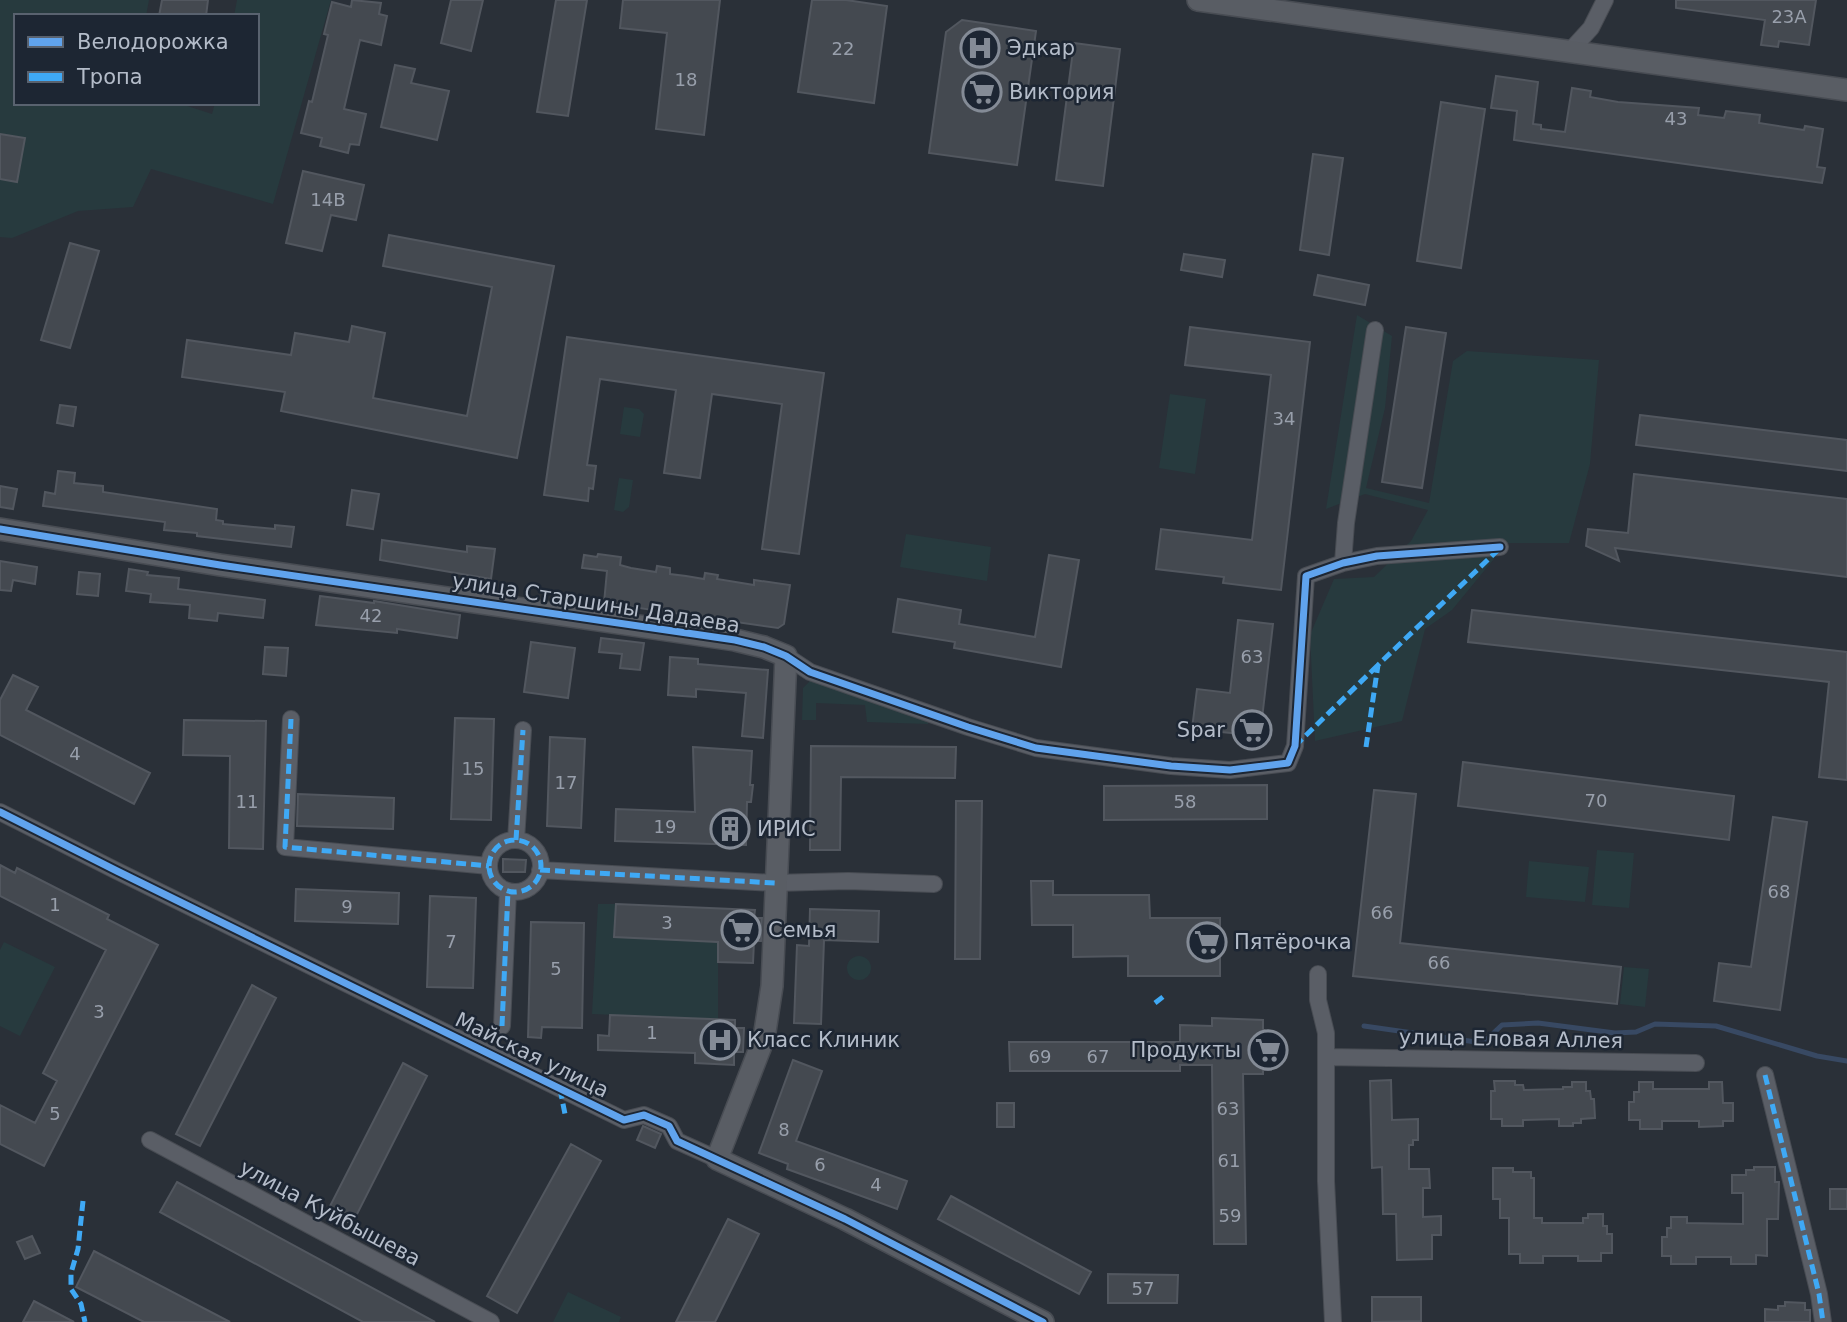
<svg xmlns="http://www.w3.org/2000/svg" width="1847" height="1322" font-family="'DejaVu Sans',sans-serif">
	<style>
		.green { fill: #273a3e }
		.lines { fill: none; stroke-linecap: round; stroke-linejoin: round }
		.stream { stroke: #384963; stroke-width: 5 }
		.building { fill: #444950; stroke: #52575f; stroke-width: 2 }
		.street-casing { stroke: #484c53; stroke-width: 18 }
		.secondary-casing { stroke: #484c53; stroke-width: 24 }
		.street { stroke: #5a5e66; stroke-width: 16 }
		.secondary { stroke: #595d64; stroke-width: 21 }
		.quiet { stroke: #3fa9f5; stroke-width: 5; stroke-dasharray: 10 5; stroke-linecap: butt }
		.cycleway-casing { stroke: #1d2633; stroke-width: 11 }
		.cycleway { stroke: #60a3ed; stroke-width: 7 }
		.labels { text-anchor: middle; stroke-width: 5; stroke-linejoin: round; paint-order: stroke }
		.number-label { font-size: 18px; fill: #989fab }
		.poi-label { font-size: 21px; fill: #b4bcc9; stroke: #1d2633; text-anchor: start }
		.street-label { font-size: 21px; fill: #b4bcc9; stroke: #1d2633 }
	</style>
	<rect width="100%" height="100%" fill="#2a3038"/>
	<!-- green -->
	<path class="green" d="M0 0H149L146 16 111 13 110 16H16V103H178L212 114 215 103H257V16H234L237 0H331L273 204 151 169 133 207 78 211 12 238 0 237Z
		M1357 315 1392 336 1385 408 1366 488 1429 503 1453 361 1467 351 1599 360 1590 464 1569 543H1507L1452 610 1425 629 1402 721 1315 741 1310 635 1334 579 1374 577 1411 541 1428 510 1365 494 1326 509Z
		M1170 394 1206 399 1195 474 1159 468Z
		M624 407 639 409 644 414 640 437 620 434Z
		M619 478 633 480 629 507 623 512 614 510Z
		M906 534 991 547 987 581 900 567Z
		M810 681H815L928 721V724L867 722 865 705 816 703V720H802L803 688Z
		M1597 850 1634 853 1629 908 1592 905Z
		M1529 861 1589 867 1585 902 1526 897Z
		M598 904H616L615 937 718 942V1019L592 1014Z
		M4 942 55 967 20 1036 0 1026V950Z
		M847 968a12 12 0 1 1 24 0a12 12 0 1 1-24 0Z
		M1624 967 1649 969 1645 1007 1620 1004Z
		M568 1292 621 1317 619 1322H553Z"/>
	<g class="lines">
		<!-- stream -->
		<path class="stream" d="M1364 1026 1483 1043 1502 1025 1538 1023 1615 1033 1636 1032 1655 1024 1716 1026 1817 1056 1847 1061"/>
	</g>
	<!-- building -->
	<path class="building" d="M162 0H208L206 16H159Z
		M352 0 381 3 379 14 387 16 381 45 360 40 344 109 366 114 359 145 350 144 348 153 320 146 322 138 301 133 309 101 312 102 328 35 324 34 332 2 351 7Z
		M451 0H483L471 51 441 43Z
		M556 0H587L568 116 537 112Z
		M623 0H720L704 135 656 129 667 33 620 28Z
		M812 0H846L887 6 874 103 798 92Z
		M1676 0H1816L1809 45 1779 41 1778 47 1761 45 1765 20 1676 8Z
		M962 20 1036 31 1017 165 929 153 946 32Z
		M1074 43 1120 49 1103 186 1056 180Z
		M395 65 415 69 411 83 449 91 437 140 381 127Z
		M1496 76 1538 82 1533 124 1541 125V129L1565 132 1572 88 1591 91 1590 97 1618 102 1699 108 1698 115 1724 118 1726 111 1760 115 1759 123 1804 130 1805 126 1823 129 1817 167 1825 168 1822 183 1514 140 1517 111 1491 108Z
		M1441 102 1485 109 1461 268 1417 261Z
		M0 134 25 138 17 182 0 179Z
		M1313 154 1343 158 1329 255 1300 250Z
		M303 171 364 185 356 220 331 215 322 251 286 243Z
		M389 235 554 266 517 458 281 411 285 392 182 377 187 340 291 355 295 333 349 342 352 326 385 333 373 398 467 416 492 287 383 266Z
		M70 243 99 251 70 348 41 340Z
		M1184 254 1225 260 1222 277 1181 270Z
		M1318 275 1369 285 1365 305 1314 295Z
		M1190 327 1310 342 1281 590 1223 583 1224 577 1156 569 1161 529 1252 540 1271 375 1185 365Z
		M1406 327 1446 333 1422 488 1382 482Z
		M567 337 824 373 799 554 762 549 782 404 712 394 700 478 664 473 676 390 600 379 587 465 596 466 593 489 589 488 588 501 544 495Z
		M60 405 76 407 73 426 57 423Z
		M1640 415 1847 440V471L1636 445Z
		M58 471 75 473 74 483 103 486V492L217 509 216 520 223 521V524L275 529V525L294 527 291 547 197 536V533L164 530 165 522 43 506 45 492 55 494Z
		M1634 474 1847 499V577L1615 548 1619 561 1586 546 1588 529 1628 533Z
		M0 486 17 489 13 509 0 507Z
		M352 490 379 494 373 529 347 525Z
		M382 540 467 552V546L495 549 491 579 380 560Z
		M598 554 621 557 620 565 631 568 656 572 657 566 670 568V574L686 576 704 579 705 573 718 575 717 579 754 585V580L790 585 784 624 778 628 604 603 607 571 582 568 584 555 597 557Z
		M1049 555 1079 560 1061 667 954 648 955 642 893 632 898 599 961 610 959 624 1035 637Z
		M0 561 37 567 35 584 13 580 11 591 0 590Z
		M129 569 148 572 147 575 179 578 178 589 265 600 263 618 218 613 217 621 189 618 190 605 150 602 151 594 126 591Z
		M79 572 100 574 98 596 77 594Z
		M320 596 374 603V601L460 615 457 638 397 629V633L316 625Z
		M1472 610 1847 652V780L1819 777 1829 682 1468 642Z
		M1238 620 1273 624 1260 736 1192 729 1197 689 1230 693Z
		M601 638 644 643 640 670 620 668 622 654 599 652Z
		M531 642 575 648 568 698 524 692Z
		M265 647 288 648 286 676 263 674Z
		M670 657 698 659V664L768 670 763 738 742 736 746 693 696 689V697L668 695Z
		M13 675 38 687 26 710 150 773 134 804 0 735V700Z
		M455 718 494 719 491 820 451 819Z
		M184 720 266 721 263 849 229 848 230 756 183 755Z
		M550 737 585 739 581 828 547 826Z
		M811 746 956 747 955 778 841 777 840 850H810Z
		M693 747 752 751 750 785H753L751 802H747L746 845 615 841 616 809 695 812Z
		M1463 762 1734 796 1729 840 1458 806Z
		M1267 785V819L1104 820V786Z
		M1374 790 1416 794 1400 943 1621 967 1617 1004 1353 976Z
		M298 794 394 798 393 829 297 826Z
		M956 801H982L980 959H955Z
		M1773 817 1807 822 1780 1010 1714 1001 1719 963 1751 967Z
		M503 859 526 860 525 872H503Z
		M0 865 15 873 17 868 109 915 107 919 158 945 44 1166 0 1144V1105L35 1123 57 1081 43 1073 106 950 0 896Z
		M1031 881H1053V895H1149L1150 918H1220V976H1128V956L1073 957V925H1032Z
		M296 889 399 893 398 924 295 921Z
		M430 896 476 898 473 988 427 987Z
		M616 904 755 910 754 918H762L761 941H754L753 963 718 962V942L614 937Z
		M810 909 879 911 878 942 824 940 821 1024 794 1023 797 945 809 946Z
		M531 922 584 923 582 1028 542 1027 541 1038 528 1037Z
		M252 985 276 998 200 1146 176 1134Z
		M610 1015 735 1020V1028H744L743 1052H734V1065L695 1063V1053L598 1050V1035L609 1036Z
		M1212 1018 1263 1020V1029L1271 1034V1070H1263V1074H1243L1246 1244H1214L1212 1065H1180V1071H1010L1009 1042H1180V1025L1212 1026Z
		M793 1060 822 1071 796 1141 907 1181 897 1209 787 1169 788 1164 759 1153Z
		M403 1063 427 1076 352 1224 327 1212Z
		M1391 1080 1392 1120 1418 1119V1140H1413V1145H1409V1169H1429L1430 1188H1423V1217L1441 1216V1235H1432V1259L1397 1260 1396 1214H1383L1382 1167 1372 1168 1370 1081Z
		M1494 1081H1515V1085H1523L1524 1090 1563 1089V1087H1572V1082H1586V1091H1590L1591 1099H1594L1595 1118 1581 1119V1123H1573V1126H1559V1119L1523 1120V1126H1502V1119H1491V1091H1495Z
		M1639 1082H1653V1089H1709V1082H1722L1723 1103H1733V1121H1723V1126L1699 1127V1121H1662V1129H1640V1120H1629V1102H1634V1092H1639Z
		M997 1103H1014V1127H997Z
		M643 1126 661 1134 655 1148 637 1140Z
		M571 1144 601 1161 517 1313 487 1296Z
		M1754 1167H1775V1182H1779L1778 1219H1767V1256L1756 1255V1264H1731V1257H1696V1264H1671V1256H1662V1237H1667V1228H1671V1217H1687V1223L1743 1224V1193H1732V1175H1746V1170H1754Z
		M1493 1168H1513V1172H1531V1178H1534V1218H1542V1223H1583V1218H1588V1214H1603V1226H1607V1234H1612V1253H1601V1261H1578V1256H1543V1263H1520V1254H1509V1218H1500V1199H1493Z
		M177 1182 435 1322H363L160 1212Z
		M1830 1189H1847V1209H1830Z
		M951 1196 1091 1272 1079 1294 938 1219Z
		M728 1219 759 1234 715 1322H676Z
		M32 1236 40 1253 25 1259 17 1242Z
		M94 1251 230 1322H144L76 1287Z
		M1108 1274 1178 1275 1177 1303H1108Z
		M1372 1297H1421V1321L1372 1322Z
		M34 1301 74 1322H23Z
		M1785 1302 1805 1303V1310H1810V1322H1765V1309L1778 1310V1306H1785Z"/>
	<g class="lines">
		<!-- street casing -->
		<g class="street-casing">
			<path id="street" d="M1570 51 1591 28 1605 0
				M1343 563 1346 523 1375 330
				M786 656 810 672 968 727 1036 748 1171 766 1230 770 1288 763 1295 746 1306 576 1343 563 1377 556 1500 547
				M291 719 285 847 489 866
				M0 812 117 871 624 1120 644 1115 669 1126 677 1141 717 1159
				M516 840 523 730
				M489 866a26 26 0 1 1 52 0a26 26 0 1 1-52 0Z
				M540 870 775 883 848 881 934 884
				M1318 974V1000L1326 1033V1181L1333 1322
				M502 1026 508 891
				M1326 1057 1696 1063
				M1765 1075 1819 1294 1823 1322
				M150 1140 491 1322"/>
		</g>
		<!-- secondary casing -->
		<g class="secondary-casing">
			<path id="secondary" d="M1198 0 1847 90
				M0 529 220 565 735 640 764 647 786 656 772 986 764 1038 717 1159 845 1219 1043 1322"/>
		</g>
		<!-- street -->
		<use href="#street" class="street"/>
		<!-- secondary -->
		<use href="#secondary" class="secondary"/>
		<!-- quiet -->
		<path class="quiet" d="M291 719 285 847 489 866
			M1295 746 1378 665
			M1366 747 1378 665 1500 548
			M516 840 523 730
			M489 866a26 26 0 1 1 52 0a26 26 0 1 1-52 0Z
			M540 870 775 883
			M1155 1003 1164 996
			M502 1026 508 891
			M1765 1075 1819 1294 1823 1322
			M560 1089 565 1114
			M83 1201 78 1249 71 1273V1289L81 1304 85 1322"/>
		<!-- cycleway casing -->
		<g class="cycleway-casing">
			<path id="cycleway" d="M0 529 220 565 735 640 764 647 786 656 810 672 968 727 1036 748 1171 766 1230 770 1288 763 1295 746 1306 576 1343 563 1377 556 1500 547
				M0 812 117 871 624 1120 644 1115 669 1126 677 1141 845 1219 1043 1322"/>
		</g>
		<!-- cycleway -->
		<use href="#cycleway" class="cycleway"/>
	</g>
	<!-- icons -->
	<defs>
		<g id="hospital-ring" transform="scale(2.0125)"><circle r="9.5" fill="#1d2633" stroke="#848b96" stroke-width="1.5"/><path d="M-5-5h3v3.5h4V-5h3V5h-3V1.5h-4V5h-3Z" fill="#848b96"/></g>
		<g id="supermarket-ring" transform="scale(2.0125)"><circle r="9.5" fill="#1d2633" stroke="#848b96" stroke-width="1.5"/><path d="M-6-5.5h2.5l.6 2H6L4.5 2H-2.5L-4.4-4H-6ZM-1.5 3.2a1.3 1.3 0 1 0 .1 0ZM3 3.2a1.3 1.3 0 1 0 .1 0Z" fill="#848b96"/></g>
		<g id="building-ring" transform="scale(2.0125)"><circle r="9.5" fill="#1d2633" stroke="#848b96" stroke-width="1.5"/><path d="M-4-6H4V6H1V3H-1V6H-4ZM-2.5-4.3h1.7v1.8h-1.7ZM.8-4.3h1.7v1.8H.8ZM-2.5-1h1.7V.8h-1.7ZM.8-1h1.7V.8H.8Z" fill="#848b96"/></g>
	</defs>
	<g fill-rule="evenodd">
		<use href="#hospital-ring" x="980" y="48"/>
		<use href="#supermarket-ring" x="982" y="92"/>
		<use href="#supermarket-ring" x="1252" y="730"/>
		<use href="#building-ring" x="730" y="829"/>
		<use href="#supermarket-ring" x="741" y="930"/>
		<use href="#supermarket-ring" x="1207" y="942"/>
		<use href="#hospital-ring" x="720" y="1040"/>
		<use href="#supermarket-ring" x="1268" y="1050"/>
	</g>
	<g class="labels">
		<!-- number labels -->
		<g class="number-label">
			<text x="1789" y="23">23А</text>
			<text x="843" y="55">22</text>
			<text x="686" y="86">18</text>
			<text x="1676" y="125">43</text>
			<text x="328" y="206">14В</text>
			<text x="1284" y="425">34</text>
			<text x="371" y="622">42</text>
			<text x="1252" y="663">63</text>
			<text x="75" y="760">4</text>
			<text x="473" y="775">15</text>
			<text x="566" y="789">17</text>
			<text x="1596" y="807">70</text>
			<text x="247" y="808">11</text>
			<text x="1185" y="808">58</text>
			<text x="665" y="833">19</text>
			<text x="1779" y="898">68</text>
			<text x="55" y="911">1</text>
			<text x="347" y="913">9</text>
			<text x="1382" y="919">66</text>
			<text x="667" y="929">3</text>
			<text x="451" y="948">7</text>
			<text x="1439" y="969">66</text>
			<text x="556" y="975">5</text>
			<text x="99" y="1018">3</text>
			<text x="652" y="1039">1</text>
			<text x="1040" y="1063">69</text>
			<text x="1098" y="1063">67</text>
			<text x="1228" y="1115">63</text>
			<text x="55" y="1120">5</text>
			<text x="784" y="1136">8</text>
			<text x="1229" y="1167">61</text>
			<text x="820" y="1171">6</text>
			<text x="876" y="1191">4</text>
			<text x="1230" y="1222">59</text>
			<text x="1143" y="1295">57</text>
		</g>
		<!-- poi labels -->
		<g class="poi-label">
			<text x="1007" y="55">Эдкар</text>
			<text x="1009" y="99">Виктория</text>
			<text x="1225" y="737" text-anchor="end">Spar</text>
			<text x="757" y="836">ИРИС</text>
			<text x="768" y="937">Семья</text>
			<text x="1234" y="949">Пятёрочка</text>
			<text x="747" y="1047">Класс Клиник</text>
			<text x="1241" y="1057" text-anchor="end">Продукты</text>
		</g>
		<!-- street labels -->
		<g class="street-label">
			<text transform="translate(596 603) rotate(9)" y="7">улица Старшины Дадаева</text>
			<text transform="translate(1511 1039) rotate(1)" y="7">улица Еловая Аллея</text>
			<text transform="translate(532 1055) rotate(26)" y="7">Майская улица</text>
			<text transform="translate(330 1213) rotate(28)" y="7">улица Куйбышева</text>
		</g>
	</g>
	<!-- legend -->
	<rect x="14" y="14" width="245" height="91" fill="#1d2633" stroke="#59626f" stroke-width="2"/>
	<rect x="28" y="37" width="35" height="10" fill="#60a3ed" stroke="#59626f" stroke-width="2"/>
	<text x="77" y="49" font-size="21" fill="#b4bcc9">Велодорожка</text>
	<rect x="28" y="72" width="35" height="10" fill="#3fa9f5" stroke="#59626f" stroke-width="2"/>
	<text x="77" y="84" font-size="21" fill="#b4bcc9">Тропа</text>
</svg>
